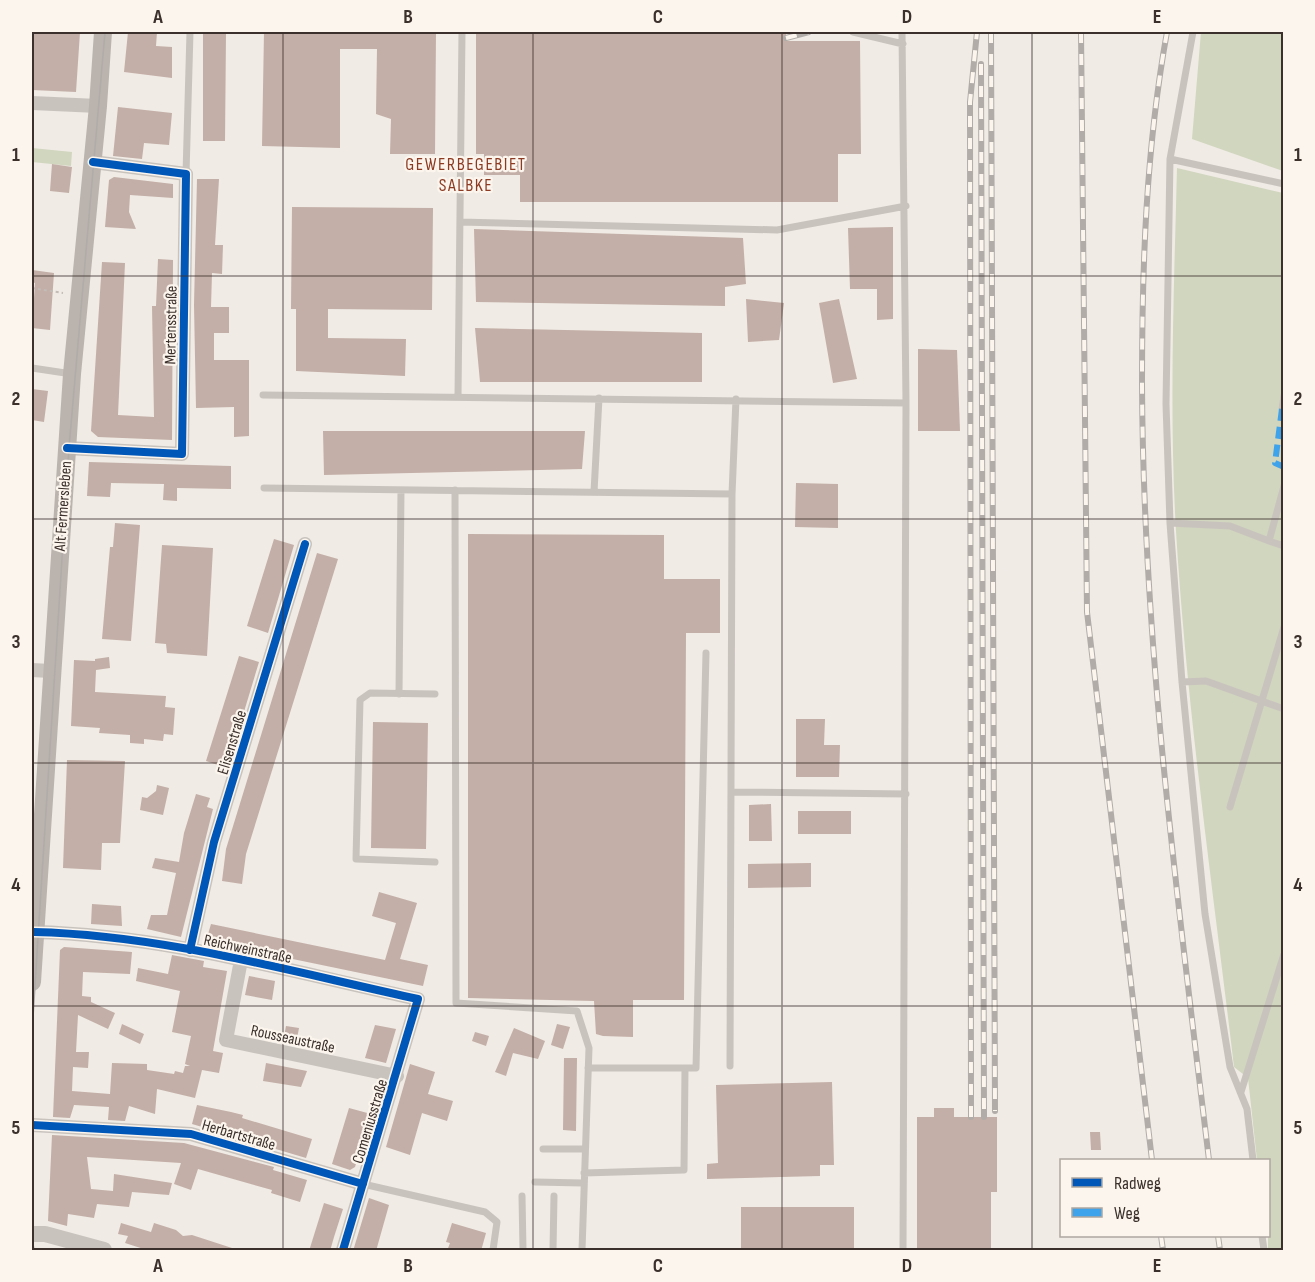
<svg xmlns="http://www.w3.org/2000/svg" width="1315" height="1282" font-family="'Sofia Sans Condensed',sans-serif">
	<style>
		.green { fill: #d1d6bf }
		.building { fill: #c3afa7 }
		.lines { fill: none; stroke-linecap: round; stroke-linejoin: round }
		.path { stroke: #c2bbb6; stroke-width: 2; stroke-dasharray: 3 3; stroke-linecap: butt }
		.service { stroke: #c9c3be; stroke-width: 7 }
		.minor { stroke: #c9c3be; stroke-width: 14 }
		.tertiary { stroke: #c9c3be; stroke-width: 16 }
		.secondary { stroke: #bab3ae; stroke-width: 18 }
		.tram { stroke: #b1aca8; stroke-width: 1.5 }
		.rail-casing { stroke: #b1aca8; stroke-width: 6 }
		.rail { stroke: #fbf5ee; stroke-width: 4; stroke-dasharray: 11; stroke-linecap: butt }
		.quiet { stroke: #3fa3eb; stroke-width: 6; stroke-dasharray: 12 6; stroke-linecap: butt }
		.cycleway-casing { stroke: #fbf5ee; stroke-width: 11 }
		.cycleway { stroke: #0057b8; stroke-width: 8 }
		.grid { fill: none; stroke: #3b302b; stroke-width: 1.5; stroke-opacity: 0.55 }
		.labels { text-anchor: middle; stroke-width: 4.5; stroke-linejoin: round; paint-order: stroke }
		.street-label { font-size: 16px; fill: #3b302b; stroke: #fbf5ee }
		.neighbourhood-label { font-size: 18px; letter-spacing: 1.5px; fill: #8c3b22; stroke: #fbf5ee }
		.neatline { fill: none; stroke: #3b302b; stroke-width: 2 }
		.grid-label { font-size: 20px; text-anchor: middle; font-weight: bold; fill: #3b302b }
	</style>
	<rect width="100%" height="100%" fill="#f0ebe5"/>
	<!-- green -->
	<path class="green" d="M1201 32H1283V171L1192 139Z
		M32 148 72 152 71 166 32 162Z
		M1177 168 1283 193V1250H1268V1160H1257L1248 1078 1234 1067C1213 889 1187 711 1176 531 1169 410 1174 289 1177 168Z"/>
	<!-- building -->
	<path class="building" d="M32 32H80L76 92 32 90Z
		M128 32H157L156 46 172 47V78L124 72Z
		M203 32H226L225 141H203Z
		M264 32H436L435 154H390L391 119 376 114 377 49H340V148L262 146Z
		M476 32H786V41H860L861 154H838V202H520V175H484V154H476Z
		M118 107 172 113 169 145 144 143 142 159 113 156Z
		M52 164 72 167 69 193 50 191Z
		M114 177 173 184V198L130 195 129 212 136 229 105 227 109 180Z
		M197 179H219L215 245H223L222 274 212 273 211 307H229V333H214V360H249V436L234 437V407L196 408 194 305Z
		M292 207 433 208 432 310 328 309V338L406 339 405 376 296 371V309H291Z
		M893 227V319L877 320V289H850L848 228Z
		M474 229 743 238 746 284 725 287V306L476 302Z
		M158 259 173 260 172 440 98 437 91 431 102 262 125 263 118 415 154 417 152 306H156Z
		M32 270 54 273 50 330 32 328 35 283 32 282Z
		M746 299 784 303 779 340 748 342Z
		M839 299 857 379 833 383 819 303Z
		M475 328 702 333V382H480Z
		M918 349 957 350 960 431H918Z
		M32 389 48 391 44 422 32 420Z
		M323 431H585L582 469 324 475Z
		M89 462 231 466V489L177 488V501L163 500 164 484 111 483 110 497 87 496Z
		M796 483 838 484V528L795 527Z
		M115 523 140 525 131 641 102 639 110 547H113Z
		M468 534 664 535V579H720V633H686L684 1000H633V1037L603 1036 596 1034 594 1001 468 998Z
		M274 539 294 545 268 633 247 626Z
		M162 545 213 548 207 656 167 653 166 644 155 643Z
		M317 553 338 559 246 854 242 884 222 881 226 849Z
		M239 656 259 662 227 768 206 761Z
		M109 657 110 668 96 670 95 692 166 696 165 707 175 708 173 735 164 734 163 741 144 739V744L130 743V735L99 733 100 728 71 726 74 660 95 661V659Z
		M796 719H825L824 745H840L839 777H796Z
		M373 722 428 723 426 849 371 848Z
		M67 760 125 761 120 843H102L101 870 63 868Z
		M157 785 169 788 163 815 140 810 142 797 147 798 156 791Z
		M196 794 210 798 207 807 213 809 181 937 147 929 151 915H167L176 873 152 868 155 858 179 862 184 833Z
		M771 804 772 841H749V805Z
		M798 811H851V834H798Z
		M811 863V887L748 888V864Z
		M379 892 417 903 400 959 428 965 423 986 206 941 211 924 385 960 396 923 372 916Z
		M92 904 121 906 122 926 91 924Z
		M64 947 132 952 130 974 83 972 82 996 91 997V1002L115 1013 108 1029 78 1015 76 1052H89L88 1068 73 1067 72 1091 110 1094 112 1063 147 1064V1070L174 1074 175 1071 183 1073 185 1066H190L185 1064 191 1036 172 1032 180 991 136 981 138 968 168 974 172 955 204 961 203 967 227 971 213 1051 223 1053 219 1073 202 1070 195 1098 157 1089 155 1114 129 1106 125 1121 108 1120 109 1107 74 1105 70 1118 53 1117 60 950Z
		M249 976 275 981 272 1000 245 995Z
		M122 1024 144 1034 140 1044 119 1034Z
		M557 1024 570 1027 563 1049 551 1045Z
		M375 1025 396 1029 386 1063 365 1058Z
		M286 1026 299 1028 296 1044 283 1042Z
		M514 1028 545 1041 538 1059 513 1053 506 1076 495 1072Z
		M475 1032 489 1036 486 1046 472 1041Z
		M564 1058H577L576 1131 563 1130Z
		M266 1063 307 1071 301 1087 263 1081Z
		M410 1064 435 1072 428 1094 453 1101 447 1121 422 1113 410 1155 386 1147Z
		M832 1082 834 1165H820V1176L707 1179V1164L718 1163 716 1085Z
		M197 1105 231 1112 243 1115 242 1118 312 1139 306 1158 192 1124Z
		M349 1108 371 1114 355 1167 350 1170 332 1164Z
		M934 1108H954V1117H997V1192H991V1251H917V1117H934Z
		M1090 1132H1100L1101 1150H1091Z
		M52 1135 184 1143 274 1167 273 1170 307 1180 300 1202 271 1193 272 1190 198 1169 191 1190 174 1184 181 1163 87 1157 91 1189 113 1191 114 1174 172 1183 169 1195 132 1192 129 1207 97 1204 94 1218 68 1214 67 1226 48 1221Z
		M369 1198 389 1205 376 1251H353Z
		M324 1203 343 1209 334 1237 330 1251H309Z
		M741 1207H854V1251H741Z
		M121 1223 151 1232 154 1223 176 1230 183 1236 192 1235 232 1248V1251H150L125 1243 128 1236 118 1234Z
		M452 1223 486 1233 481 1251H447L450 1243 446 1242Z"/>
	<g class="lines">
		<!-- path -->
		<path class="path" d="M32 288 63 293"/>
		<!-- service -->
		<path class="service" d="M853 32 903 44
			M902 32 906 403 903 1250
			M1193 32 1170 159 1166 404 1170 523 1182 682 1205 914 1230 1067 1247 1109 1253 1160
			M1170 159 1284 184
			M186 174 190 32
			M460 222 777 230 906 206
			M32 368 72 374
			M263 395 906 403
			M458 396 462 32
			M1282 409 1284 396
			M1284 486 1269 541 1284 546
			M264 488 732 494
			M455 490 456 1003 577 1011 589 1048 582 1250
			M594 492 599 398
			M1170 523 1230 526 1269 541
			M1182 682 1206 681 1284 709
			M399 694 401 490
			M732 792 906 794
			M1230 807 1284 627
			M435 862 356 859 360 700 370 693 435 694
			M730 1066 732 494 736 399
			M588 1068H696L706 653
			M1241 1092 1284 954
			M543 1149H584
			M584 1173 684 1170 685 1068
			M535 1182 583 1183
			M363 1184 485 1212 497 1222 493 1250
			M522 1196 523 1250
			M1262 1236 1264 1250
			M553 1250 554 1196"/>
		<!-- minor -->
		<path class="minor" d="M32 103 98 106
			M67 448 182 454 186 174 93 162
			M32 670 50 671
			M34 932C164 935 292 972 418 999L343 1250
			M190 950 214 842 305 544
			M241 960 226 1040 397 1076
			M32 1125 191 1134 363 1184"/>
		<!-- tertiary -->
		<path class="tertiary" d="M32 1234H45L104 1250"/>
		<!-- secondary -->
		<path class="secondary" d="M32 982 72 374 98 106 103 32"/>
		<!-- tram -->
		<path class="tram" d="M32 1033 69 448 105 32
			M32 1238 34 1250"/>
		<!-- rail casing -->
		<g class="rail-casing">
			<path id="rail" d="M991 32 995 1111
				M1081 32 1087 612 1152 1160
				M1167 32C1146 148 1142 265 1142 383 1143 644 1178 902 1209 1160
				M786 38 809 32
				M981 64 984 1117
				M971 1117 970 102 977 32
				M1161 1236 1163 1250
				M1218 1236 1220 1250"/>
		</g>
		<!-- rail -->
		<use href="#rail" class="rail"/>
		<!-- quiet -->
		<path class="quiet" d="M1282 409 1275 463 1284 467"/>
		<!-- cycleway casing -->
		<g class="cycleway-casing">
			<path id="cycleway" d="M67 448 182 454 186 174 93 162
				M34 932C164 935 292 972 418 999L343 1250
				M190 950 214 842 305 544
				M32 1125 191 1134 363 1184"/>
		</g>
		<!-- cycleway -->
		<use href="#cycleway" class="cycleway"/>
	</g>
	<!-- grid -->
	<path class="grid" d="M283 32V1250M533 32V1250M782 32V1250M1032 32V1250M32 276H1284M32 519H1284M32 763H1284M32 1006H1284"/>
	<g class="labels">
		<!-- street labels -->
		<g class="street-label">
			<text transform="translate(170 325) rotate(-89)" y="6">Mertensstraße</text>
			<text transform="translate(62 506) rotate(-86)" y="6">Alt Fermersleben</text>
			<text transform="translate(231 742) rotate(-73)" y="6">Elisenstraße</text>
			<text transform="translate(248 948) rotate(12)" y="6">Reichweinstraße</text>
			<text transform="translate(293 1038) rotate(12)" y="6">Rousseaustraße</text>
			<text transform="translate(369 1121) rotate(-73)" y="6">Comeniusstraße</text>
			<text transform="translate(239 1134) rotate(16)" y="6">Herbartstraße</text>
		</g>
		<!-- neighbourhood labels -->
		<g class="neighbourhood-label">
			<text x="466" y="170">GEWERBEGEBIET<tspan x="466" dy="21">SALBKE</tspan></text>
		</g>
	</g>
	<!-- border -->
	<rect width="1315" height="1282" fill="none" stroke="#fbf5ee" stroke-width="66"/>
	<!-- legend -->
	<rect x="1060" y="1159" width="210" height="78" fill="#fbf5ee" stroke="#aea6a0" stroke-width="1.5"/>
	<rect x="1072" y="1178" width="30" height="9" fill="#0057b8" stroke="#aea6a0" stroke-width="1.5"/>
	<text x="1114" y="1189" font-size="18" fill="#3b302b">Radweg</text>
	<rect x="1072" y="1208" width="30" height="9" fill="#3fa3eb" stroke="#aea6a0" stroke-width="1.5"/>
	<text x="1114" y="1219" font-size="18" fill="#3b302b">Weg</text>
	<rect x="33" y="33" width="1249" height="1216" class="neatline"/>
	<g class="grid-label">
		<text x="158" y="23">A</text>
		<text x="408" y="23">B</text>
		<text x="658" y="23">C</text>
		<text x="907" y="23">D</text>
		<text x="1157" y="23">E</text>
		<text x="16" y="161">1</text>
		<text x="1298" y="161">1</text>
		<text x="16" y="405">2</text>
		<text x="1298" y="405">2</text>
		<text x="16" y="648">3</text>
		<text x="1298" y="648">3</text>
		<text x="16" y="891">4</text>
		<text x="1298" y="891">4</text>
		<text x="16" y="1134">5</text>
		<text x="1298" y="1134">5</text>
		<text x="158" y="1272">A</text>
		<text x="408" y="1272">B</text>
		<text x="658" y="1272">C</text>
		<text x="907" y="1272">D</text>
		<text x="1157" y="1272">E</text>
	</g>
</svg>
